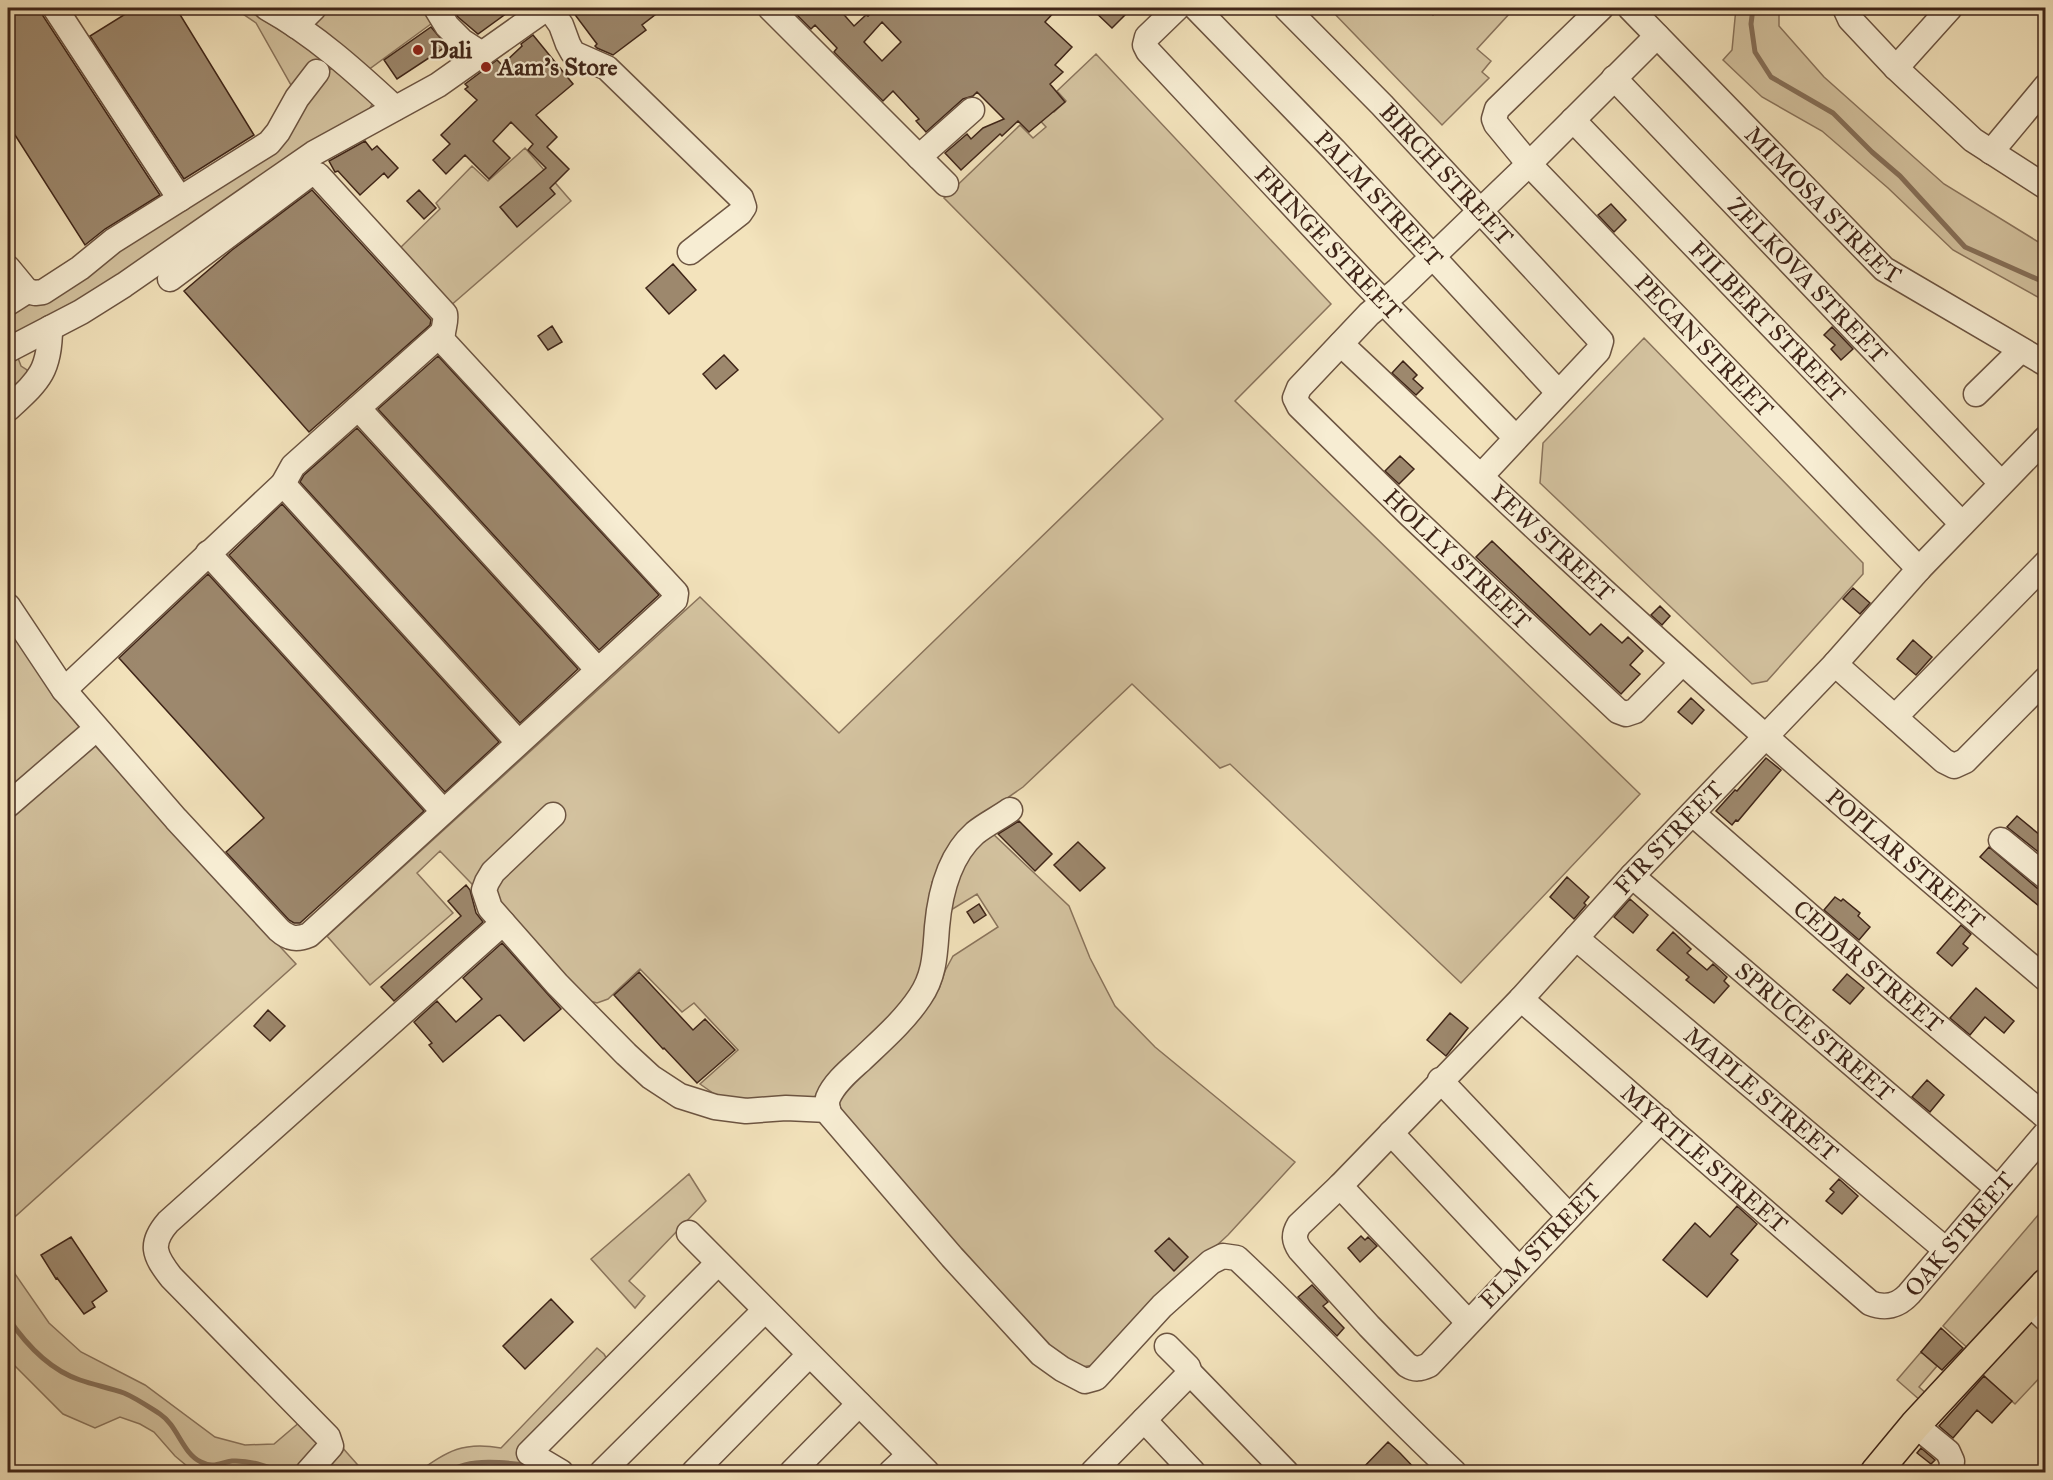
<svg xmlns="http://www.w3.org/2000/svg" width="2053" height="1480" font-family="'IM FELL Great Primer',serif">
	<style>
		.green { fill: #d4c3a0; stroke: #8a745c; stroke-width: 1.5 }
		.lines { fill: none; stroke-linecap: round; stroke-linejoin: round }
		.stream { stroke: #867059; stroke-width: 5 }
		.building { fill: #9d886d; stroke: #3f2518; stroke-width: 1.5; fill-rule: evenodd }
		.minor-casing { stroke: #6c5441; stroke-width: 27 }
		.major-casing { stroke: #3f2518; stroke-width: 33 }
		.minor { stroke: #f7edd3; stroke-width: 24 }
		.major { stroke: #f3e3bc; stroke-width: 30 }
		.poi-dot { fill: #8f2418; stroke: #f7edd3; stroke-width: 2 }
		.labels { text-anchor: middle; stroke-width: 4.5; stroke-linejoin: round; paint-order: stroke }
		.poi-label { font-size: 24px; font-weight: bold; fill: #3f2518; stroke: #f7edd3; text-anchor: start }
		.street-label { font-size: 24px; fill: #3f2518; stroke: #f7edd3 }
	</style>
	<rect width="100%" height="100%" fill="#f3e3bc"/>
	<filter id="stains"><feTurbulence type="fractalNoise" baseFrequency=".00333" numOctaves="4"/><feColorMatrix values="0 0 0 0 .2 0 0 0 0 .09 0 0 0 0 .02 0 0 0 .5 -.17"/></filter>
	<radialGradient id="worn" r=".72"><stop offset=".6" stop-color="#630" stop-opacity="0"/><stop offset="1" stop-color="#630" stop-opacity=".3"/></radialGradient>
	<!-- green -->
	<path class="green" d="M234 8H244L286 34 320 58 295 92 256 23Z
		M326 8H421L435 21 368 70 314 26 316 17Z
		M1329 8H1427L1433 15 1439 8H1503L1510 13 1477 49 1491 61 1482 72 1489 78 1442 125Z
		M1736 8H1779V26L1824 77 1944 184 2045 246V301L1953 250 1888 188 1822 131 1762 97 1723 60 1732 50Z
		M1096 54 1331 304 1235 401 1640 794 1461 983 1230 764 1220 768 1132 684 1023 787 967 826 947 855 932 882 918 988 819 1095 810 1098 723 1100 700 1084 738 1050 694 1003 682 1012 640 969 608 999 597 1003 583 999 440 851 417 873 453 913 370 985 327 936 700 597 839 733 1163 419 944 198 1020 125 1033 138 1046 127 1033 113 1044 102 1054 112 1066 101 1057 91Z
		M333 68 373 103 370 108 117 278 8 340V266L29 292 268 149 323 73Z
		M525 148 571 201 449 307 399 249 440 209 436 203 472 166 488 181Z
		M1644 338 1863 563V574L1767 681 1752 684 1540 483 1543 443Z
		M18 358 21 366 27 370V374L8 396V364Z
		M8 628 54 695 87 737 296 964 8 1223Z
		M991 832 1069 906 1090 958 1115 1006 1155 1047 1295 1162 1228 1235 1115 1339 1108 1350 1094 1365 1081 1367 1036 1340 837 1117 836 1095 925 1008 939 989 945 971 953 956 998 927 977 894 951 910C955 877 965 854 991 832Z
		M689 1174 706 1201 629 1281 645 1296 635 1308 591 1259Z
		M2045 1207V1270L1971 1351 1943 1326Z
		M8 1258 15 1274 49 1323 81 1352 145 1385 215 1437 245 1445 274 1444 301 1421 319 1443 298 1472H221L187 1466 175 1456 154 1432 140 1424 120 1417 95 1428 63 1414 8 1359Z
		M2032 1316 2045 1328V1372L2015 1404 1981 1373Z
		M597 1348 604 1354 607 1359 605 1365 517 1454 518 1457 531 1461 554 1472H418C448 1451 463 1441 501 1448Z
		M1921 1352 1937 1366 1919 1387 1927 1394 1921 1401 1897 1380Z
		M341 1446 364 1472H320Z"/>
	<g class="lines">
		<!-- stream -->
		<path class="stream" d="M1753 8 1751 24 1755 52 1771 77 1833 113 1872 152 1900 176 1965 247 2046 283
			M8 1318C25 1343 50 1370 80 1380 94 1385 110 1388 124 1393 136 1398 149 1407 160 1414 178 1426 182 1453 201 1462 214 1469 221 1462 232 1461 250 1460 266 1466 281 1472
			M449 1472C469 1457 510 1463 533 1466"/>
	</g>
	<!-- building -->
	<path class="building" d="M20 8H41L43 16 160 195 105 229 85 245 8 124V15Z
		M135 8H176L254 135 184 179 90 36Z
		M452 8H514L478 34 458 17Z
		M570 8H664L642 25 646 30 613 55 597 48 595 46 597 44Z
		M790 8H838L854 26 866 15 868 16 872 12 868 8H1058L1045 22 1072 47 1055 65 1063 72 1050 84 1065 102 1029 132 1018 121 1002 136 1000 134 961 170 945 153 967 134 971 139 983 128 1004 119 977 92 973 96 963 99 926 132 916 121 919 119 893 91 883 101 834 52 837 48 815 25 811 29ZM882 22 901 42 882 61 864 42Z
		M1091 8H1132L1112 28Z
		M431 27 447 46 397 79 384 60Z
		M533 35 573 84 536 115 557 137 547 147 569 169 550 188 555 194 517 227 500 207 546 168 528 150 533 144 511 122 493 141 510 158 489 179 465 155 446 174 433 160 450 144 441 135 477 100 465 89 468 87 465 84 497 60 502 65 522 46 521 44Z
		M365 141 372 150 377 146 398 168 388 178 384 173 360 195 338 171 335 172 329 161Z
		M312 190 431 320 430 325 309 432 184 291 232 250Z
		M419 190 436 208 424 219 407 201Z
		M1611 204 1626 220 1614 232 1598 215Z
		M673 264 696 290 669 314 646 288Z
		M552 326 562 342 548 350 538 336Z
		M1832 327 1853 349 1841 360 1831 349 1835 345 1824 335Z
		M724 355 738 370 716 389 703 374Z
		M438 356 659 595 599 650 378 409Z
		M1403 361 1417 375 1413 379 1423 388 1416 395 1392 373Z
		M357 428 578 669 520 723 300 482 304 475Z
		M1400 456 1414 469 1399 484 1385 471Z
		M282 504 499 742 445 792 229 555Z
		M1492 541 1590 635 1601 624 1622 643 1628 637 1643 651 1630 665 1640 674 1621 694 1476 557Z
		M208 574 424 811 300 923H294L289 920 226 852 264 818 119 658Z
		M1853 588 1870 603 1860 614 1843 599Z
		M1660 606 1670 616 1662 625 1651 615Z
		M1913 640 1932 657 1916 675 1897 659Z
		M1691 698 1704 710 1692 724 1678 712Z
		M1766 758 1781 770 1738 821 1736 820 1732 825 1716 811 1735 790 1737 791Z
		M2017 816 2046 840V858L2007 827Z
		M1019 821 1052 854 1035 871 998 834Z
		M1078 842 1105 868 1080 891 1054 865Z
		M1989 847 2037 888 2046 891V912L1980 857Z
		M1567 877 1589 897 1584 903 1586 905 1574 919 1550 897Z
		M466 885 470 890 476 913 483 922 394 1001 381 987 461 916 448 901Z
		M1835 897 1841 901 1843 899 1860 913 1858 916 1870 927 1859 940 1824 910Z
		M1630 899 1648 915 1633 933 1614 917Z
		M979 904 986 915 974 923 967 912Z
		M1961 925 1971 934 1963 944 1968 948 1952 966 1937 953Z
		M1673 932 1691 949 1687 953 1707 970 1713 964 1727 977 1724 981 1729 986 1714 1003 1686 980 1689 977 1657 950Z
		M502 943 561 1009 524 1041 500 1015 497 1016 443 1062 429 1045 432 1043 414 1022 437 1001 456 1022 482 999 463 978Z
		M639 972 693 1030 705 1019 735 1050 697 1083 664 1048 663 1049 614 995Z
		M1847 974 1864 988 1850 1004 1833 990Z
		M1976 988 2014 1021 2004 1033 1985 1017 1970 1035 1950 1018Z
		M268 1010 285 1026 270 1041 254 1026Z
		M1450 1013 1468 1028 1446 1056 1427 1040Z
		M1927 1080 1944 1095 1930 1112 1912 1097Z
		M1839 1179 1858 1196 1842 1214 1826 1201 1834 1192 1830 1189Z
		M1737 1206 1757 1224 1731 1254 1738 1260 1707 1297 1663 1260 1695 1223 1710 1237Z
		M1361 1236 1365 1240 1368 1237 1377 1246 1360 1262 1348 1248Z
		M71 1237 107 1291 92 1302 95 1307 84 1314 57 1278 56 1279 41 1255Z
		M1169 1238 1188 1257 1174 1271 1155 1251Z
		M1312 1285 1328 1302 1323 1306 1344 1328 1337 1336 1298 1297Z
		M551 1299 573 1322 525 1369 503 1346Z
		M1941 1328 1963 1348 1942 1370 1921 1352Z
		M1984 1376 2012 1401 1992 1423 1977 1410 1953 1438 1939 1426Z
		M1388 1442 1400 1453 1419 1473H1358Z
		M1921 1448 1935 1460 1931 1464 1917 1453Z"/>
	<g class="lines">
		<!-- minor casing -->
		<g class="minor-casing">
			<g id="minor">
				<path d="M55 8 180 199"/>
				<path d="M267 8C314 34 355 71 395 108"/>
				<path d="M436 8 447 26 462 41 482 54"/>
				<path d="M549 8 561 25 568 44 573 53 607 68 741 198 744 207 740 213 690 252"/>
				<path d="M770 8 946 184"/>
				<path id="s1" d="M1177 8 1147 37 1145 45 1148 51 1365 283 1516 438"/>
				<path id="s2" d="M1196 8 1334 150 1558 392"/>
				<path id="s3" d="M1286 8 1382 105 1601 341 1598 351 1481 476"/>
				<path id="s4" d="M1601 8 1497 109 1494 119 1496 124 1529 164 1919 569"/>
				<path id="s5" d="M1630 8 1884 269 2046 364"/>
				<path d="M1845 8 1850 19 1896 68 1973 140 2046 187"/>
				<path d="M296 26 314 8"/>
				<path id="s6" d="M1657 36 1529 164 1398 290 1369 314 1299 388 1295 398 1299 406 1409 514 1618 711 1626 714 1635 711 1682 663"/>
				<path d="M1896 68 1950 8"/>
				<path id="s7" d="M1614 78 2001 483"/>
				<path id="s8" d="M1573 120 1962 524"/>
				<path d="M1991 152 2046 86"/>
				<path d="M919 157 972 110"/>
				<path d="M8 268 27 291 35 293 43 292 80 268 113 241 269 143 278 132 297 98 317 72"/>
				<path d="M8 303 27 291"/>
				<path id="s9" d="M1341 344C1413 411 1483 480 1556 547 1716 695 1879 838 2046 979"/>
				<path d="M8 350 81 312 124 285 314 153 438 85 547 8"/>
				<path d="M1976 394 2021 350"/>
				<path d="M358 408 598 670"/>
				<path d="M8 409C38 381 50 372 50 328"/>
				<path d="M283 484 518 742"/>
				<path d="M208 553 443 811"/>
				<path d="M8 606 64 690 176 819 279 930C289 939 297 940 309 935L675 600 676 593 444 342C440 333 447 324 445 314L318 175 311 174 306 177 170 279"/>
				<path d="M1835 664 1944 761 1954 766 1965 761 2046 679"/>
				<path d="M64 690 283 484 293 466 442 333"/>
				<path d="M1895 717 2046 563"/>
				<path d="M8 805 96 729"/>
				<path d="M1010 810C999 818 986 824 975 833 949 856 940 893 937 927 935 953 935 975 920 997 904 1021 882 1040 861 1060 850 1070 834 1083 828 1098 826 1104 827 1109 830 1115L952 1257 1041 1354 1062 1369 1085 1381 1096 1378 1162 1306 1211 1262 1223 1256 1237 1258C1311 1327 1380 1403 1454 1472"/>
				<path id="s10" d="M1693 814 1891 987 2046 1117"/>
				<path d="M553 815 493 872 487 882 484 890 490 908 557 984 626 1054 651 1077 680 1096 715 1107 746 1111 786 1108 828 1110"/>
				<path d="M2001 840 2046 877"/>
				<path id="s11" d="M1632 876 1997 1188"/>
				<path id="s12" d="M1576 938 1946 1250"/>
				<path id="s13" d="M1521 999 1870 1303C1885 1309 1898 1306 1909 1294L2046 1133"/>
				<path d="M1440 1080 1569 1216"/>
				<path id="s14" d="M1661 1120 1429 1365C1420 1369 1415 1370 1407 1365L1369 1326 1300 1250C1294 1241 1293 1235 1299 1225L1340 1186 1521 999 1632 876 1835 664 1919 569 2046 438"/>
				<path d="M1391 1133 1518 1268"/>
				<path d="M1340 1186 1468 1322"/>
				<path d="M689 1233 927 1472"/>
				<path d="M2028 1302 2046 1319"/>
				<path d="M1167 1346 1188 1367 1190 1373 1286 1472"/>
				<path d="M1144 1420 1193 1472"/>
				<path d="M1915 1425 1948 1452 1952 1461 1951 1472"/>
				<path d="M308 1472 331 1446 328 1437 171 1277C154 1255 149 1244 168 1222L503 923"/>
				<path d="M561 1472 529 1453 718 1263"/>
				<path d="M602 1472 765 1310"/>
				<path d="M694 1472 809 1355"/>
				<path d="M792 1472 859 1404"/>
				<path d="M891 1472 909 1455"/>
				<path d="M1093 1472 1190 1373"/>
			</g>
		</g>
		<!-- major casing -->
		<g class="major-casing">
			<path id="major" d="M1876 1472 1915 1425 2046 1284"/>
		</g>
		<!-- minor -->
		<use href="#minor" class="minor"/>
		<!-- major -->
		<use href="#major" class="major"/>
	</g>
	<!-- markers -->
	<g class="poi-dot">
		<circle cx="418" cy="50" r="6"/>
		<circle cx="486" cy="67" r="6"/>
	</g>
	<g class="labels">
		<!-- poi labels -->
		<g class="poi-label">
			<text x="430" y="58">Dali</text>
			<text x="498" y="75">Aam's Store</text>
		</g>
		<!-- street labels -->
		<g class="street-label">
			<text dy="8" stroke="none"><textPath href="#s3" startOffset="231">BIRCH STREET</textPath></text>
			<text dy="8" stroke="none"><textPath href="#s2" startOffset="264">PALM STREET</textPath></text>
			<text dy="8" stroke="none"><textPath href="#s5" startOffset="276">MIMOSA STREET</textPath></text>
			<text dy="8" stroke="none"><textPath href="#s1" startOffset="320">FRINGE STREET</textPath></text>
			<text dy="8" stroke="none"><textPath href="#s7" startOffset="280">ZELKOVA STREET</textPath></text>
			<text dy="8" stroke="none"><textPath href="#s8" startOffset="280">FILBERT STREET</textPath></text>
			<text dy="8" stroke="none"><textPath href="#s4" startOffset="465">PECAN STREET</textPath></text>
			<text dy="8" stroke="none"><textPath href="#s9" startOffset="290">YEW STREET</textPath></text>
			<text dy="8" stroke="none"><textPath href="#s6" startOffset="742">HOLLY STREET</textPath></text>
			<text dy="8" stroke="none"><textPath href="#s14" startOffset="1080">FIR STREET</textPath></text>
			<text dy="8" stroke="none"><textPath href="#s9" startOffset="764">POPLAR STREET</textPath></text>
			<text dy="8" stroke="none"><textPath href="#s10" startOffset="232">CEDAR STREET</textPath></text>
			<text dy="8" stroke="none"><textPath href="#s11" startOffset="240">SPRUCE STREET</textPath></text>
			<text dy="8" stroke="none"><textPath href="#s12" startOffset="242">MAPLE STREET</textPath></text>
			<text dy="8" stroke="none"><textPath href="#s13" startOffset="243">MYRTLE STREET</textPath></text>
			<text dy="8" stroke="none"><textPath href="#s13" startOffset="584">OAK STREET</textPath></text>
			<text transform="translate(1540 1246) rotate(-46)" y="8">ELM STREET</text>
		</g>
	</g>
	<!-- margin -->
	<rect width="2053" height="1480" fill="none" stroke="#f3e3bc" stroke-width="30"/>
	<rect x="9" y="9" width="2035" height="1462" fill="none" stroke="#3f2518" stroke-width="3"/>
	<rect x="15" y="15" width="2023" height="1450" fill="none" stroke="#3f2518" stroke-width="1.5"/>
	<rect width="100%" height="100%" filter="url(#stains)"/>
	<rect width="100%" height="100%" fill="url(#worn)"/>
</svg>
